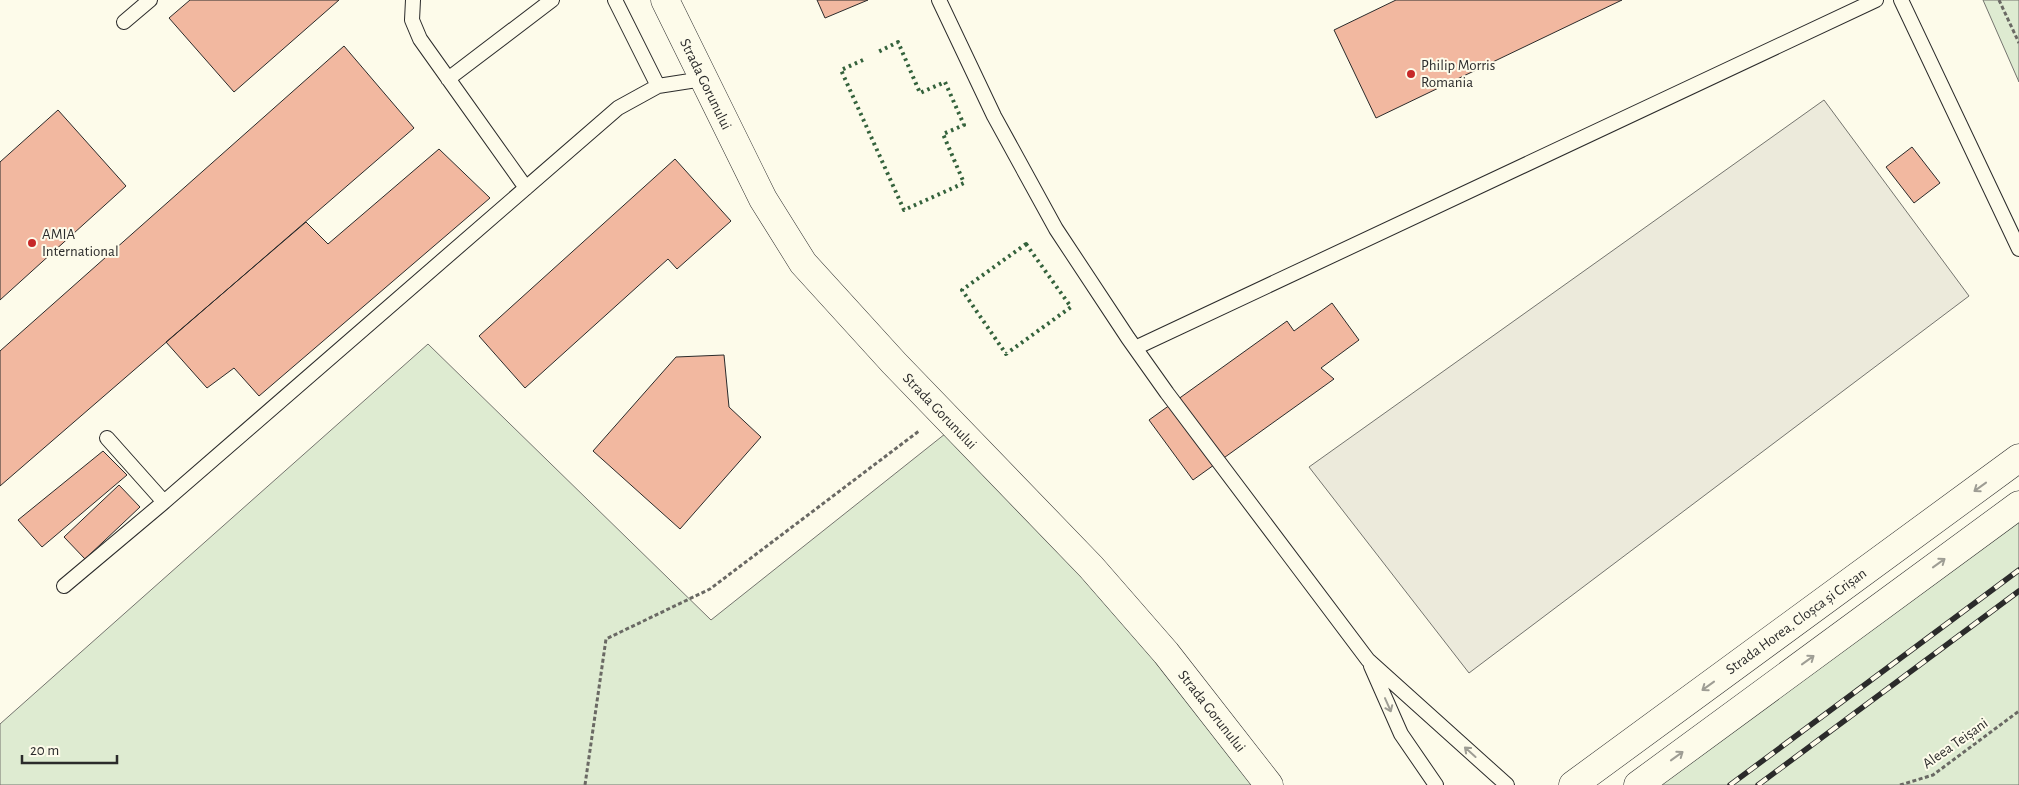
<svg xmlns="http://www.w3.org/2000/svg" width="2019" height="785" font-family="'Alegreya Sans',sans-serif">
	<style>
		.green { fill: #deebd1; stroke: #74746e }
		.parking { fill: #eceadb; stroke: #74746e }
		.building { fill: #f2b8a0; stroke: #2b2b2b }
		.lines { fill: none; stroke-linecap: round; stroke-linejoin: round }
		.lane-casing { stroke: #2b2b2b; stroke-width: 16 }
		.street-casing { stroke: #2b2b2b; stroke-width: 29 }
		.primary-casing { stroke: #2b2b2b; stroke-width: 29 }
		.path { stroke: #6a6964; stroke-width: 3; stroke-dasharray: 4 2.5; stroke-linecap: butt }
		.lane { stroke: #fdfbea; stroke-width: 14 }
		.street { stroke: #fdfbea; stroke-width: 28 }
		.primary { stroke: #fdfbea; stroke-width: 28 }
		.rail-casing { stroke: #2b2b2b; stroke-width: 5.5 }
		.rail { stroke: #fdfbea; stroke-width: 4; stroke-dasharray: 11; stroke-linecap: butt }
		.hedge { stroke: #34623c; stroke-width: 4; stroke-dasharray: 2.5 4; stroke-linecap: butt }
		.oneway { stroke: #9e9d94 }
		.poi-dot { fill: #c62828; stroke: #fdfbea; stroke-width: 2 }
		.labels { text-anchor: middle; stroke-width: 4; stroke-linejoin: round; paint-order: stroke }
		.poi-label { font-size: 15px; fill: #2b2b2b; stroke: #fdfbea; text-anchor: start }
		.street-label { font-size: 15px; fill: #2b2b2b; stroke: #fdfbea }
	</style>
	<rect width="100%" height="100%" fill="#fdfbea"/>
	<!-- green -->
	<path class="green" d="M1983 0H2019V82Z
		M428 344 711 620 955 426 1269 785H0V724Z
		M2019 505V785H1638Z"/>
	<!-- parking -->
	<path class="parking" d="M1824 100 1969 296 1469 673 1309 467Z"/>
	<!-- building -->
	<path class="building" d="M190 0H339L234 92 169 18Z
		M817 0H868L825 18Z
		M1396 0H1622L1376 118 1334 30Z
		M344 46 414 128 0 486V351Z
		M58 110 126 186 0 300V162Z
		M1912 147 1940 183 1914 203 1886 167Z
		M439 149 490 198 259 396 234 368 207 388 166 342 306 222 328 244Z
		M675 159 731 221 677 269 668 259 525 388 479 336Z
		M1332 303 1359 340 1321 368 1334 379 1193 480 1149 420 1287 321 1294 331Z
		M724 355 729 407 761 437 680 529 593 451 676 357Z
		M103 451 127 475 42 547 18 520Z
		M119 485 140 507 85 559 64 537Z"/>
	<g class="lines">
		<!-- lane casing -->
		<g class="lane-casing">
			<path id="lane" d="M413 0 412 20 420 39 526 188
				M615 0 658 86
				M939 0 994 116 1056 229 1128 338 1167 393 1368 660 1507 785
				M1901 0 2019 249
				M124 22 150 0
				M448 79 552 0
				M1135 348 1876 0
				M107 438 164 502 618 108 658 86 703 79
				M64 586 164 502
				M1371 666 1401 734 1436 785"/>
		</g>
		<!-- street casing -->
		<g class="street-casing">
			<path id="street" d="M665 0 763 199 803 263 894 363 1091 567 1166 653 1269 785"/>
		</g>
		<!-- primary casing -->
		<g class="primary-casing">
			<path id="primary" d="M1573 785 2019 458
				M1638 785 2019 505"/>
		</g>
		<!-- path -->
		<path class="path" d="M1999 0 2019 43
			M585 785 606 639 710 589 919 431
			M1900 785 1933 775 2019 711"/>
		<!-- lane -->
		<use href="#lane" class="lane"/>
		<!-- street -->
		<use href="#street" class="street"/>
		<!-- primary -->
		<use href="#primary" class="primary"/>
		<!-- rail casing -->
		<g class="rail-casing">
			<path id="rail" d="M1730 785 2019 570
				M1758 785 2019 591"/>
		</g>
		<!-- rail -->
		<use href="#rail" class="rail"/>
		<!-- hedge -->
		<path class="hedge" d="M863 60 841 70 904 210 964 183 943 134 964 125 945 82 920 93 898 42 876 53
			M1026 244 1071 307 1006 354 962 290Z"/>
	</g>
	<!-- one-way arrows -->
	<defs><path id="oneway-shaft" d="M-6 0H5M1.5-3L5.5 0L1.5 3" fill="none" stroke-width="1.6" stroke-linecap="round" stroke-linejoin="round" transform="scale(1.25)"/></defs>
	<g class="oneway">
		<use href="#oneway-shaft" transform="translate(1980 487) rotate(144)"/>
		<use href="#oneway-shaft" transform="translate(1939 563) rotate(-36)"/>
		<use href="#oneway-shaft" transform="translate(1808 660) rotate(-36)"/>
		<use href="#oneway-shaft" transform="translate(1708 686) rotate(144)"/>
		<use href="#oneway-shaft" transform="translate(1388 705) rotate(66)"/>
		<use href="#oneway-shaft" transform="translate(1470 752) rotate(-138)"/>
		<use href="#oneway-shaft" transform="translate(1677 756) rotate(-36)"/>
	</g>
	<!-- markers -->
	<g class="poi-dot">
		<circle cx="1411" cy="74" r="5"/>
		<circle cx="32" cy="243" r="5"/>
	</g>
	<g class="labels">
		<!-- poi labels -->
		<g class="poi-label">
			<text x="1421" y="70">Philip Morris<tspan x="1421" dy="17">Romania</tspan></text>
			<text x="42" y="239">AMIA<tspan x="42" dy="17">International</tspan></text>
		</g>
		<!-- street labels -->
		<g class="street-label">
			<text transform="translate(706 84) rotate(64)" y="5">Strada Gorunului</text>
			<text transform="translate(940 411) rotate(46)" y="5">Strada Gorunului</text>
			<text transform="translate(1796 621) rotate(-36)" y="5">Strada Horea, Cloșca și Crișan</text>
			<text transform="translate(1212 711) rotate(52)" y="5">Strada Gorunului</text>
			<text transform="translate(1955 743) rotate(-35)" y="5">Aleea Teișani</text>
		</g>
	</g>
	<!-- scale -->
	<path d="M22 755v8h95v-8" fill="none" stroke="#2b2b2b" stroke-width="2.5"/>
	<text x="30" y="755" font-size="15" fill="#2b2b2b" stroke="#fdfbea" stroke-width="4" paint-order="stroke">20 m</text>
</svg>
